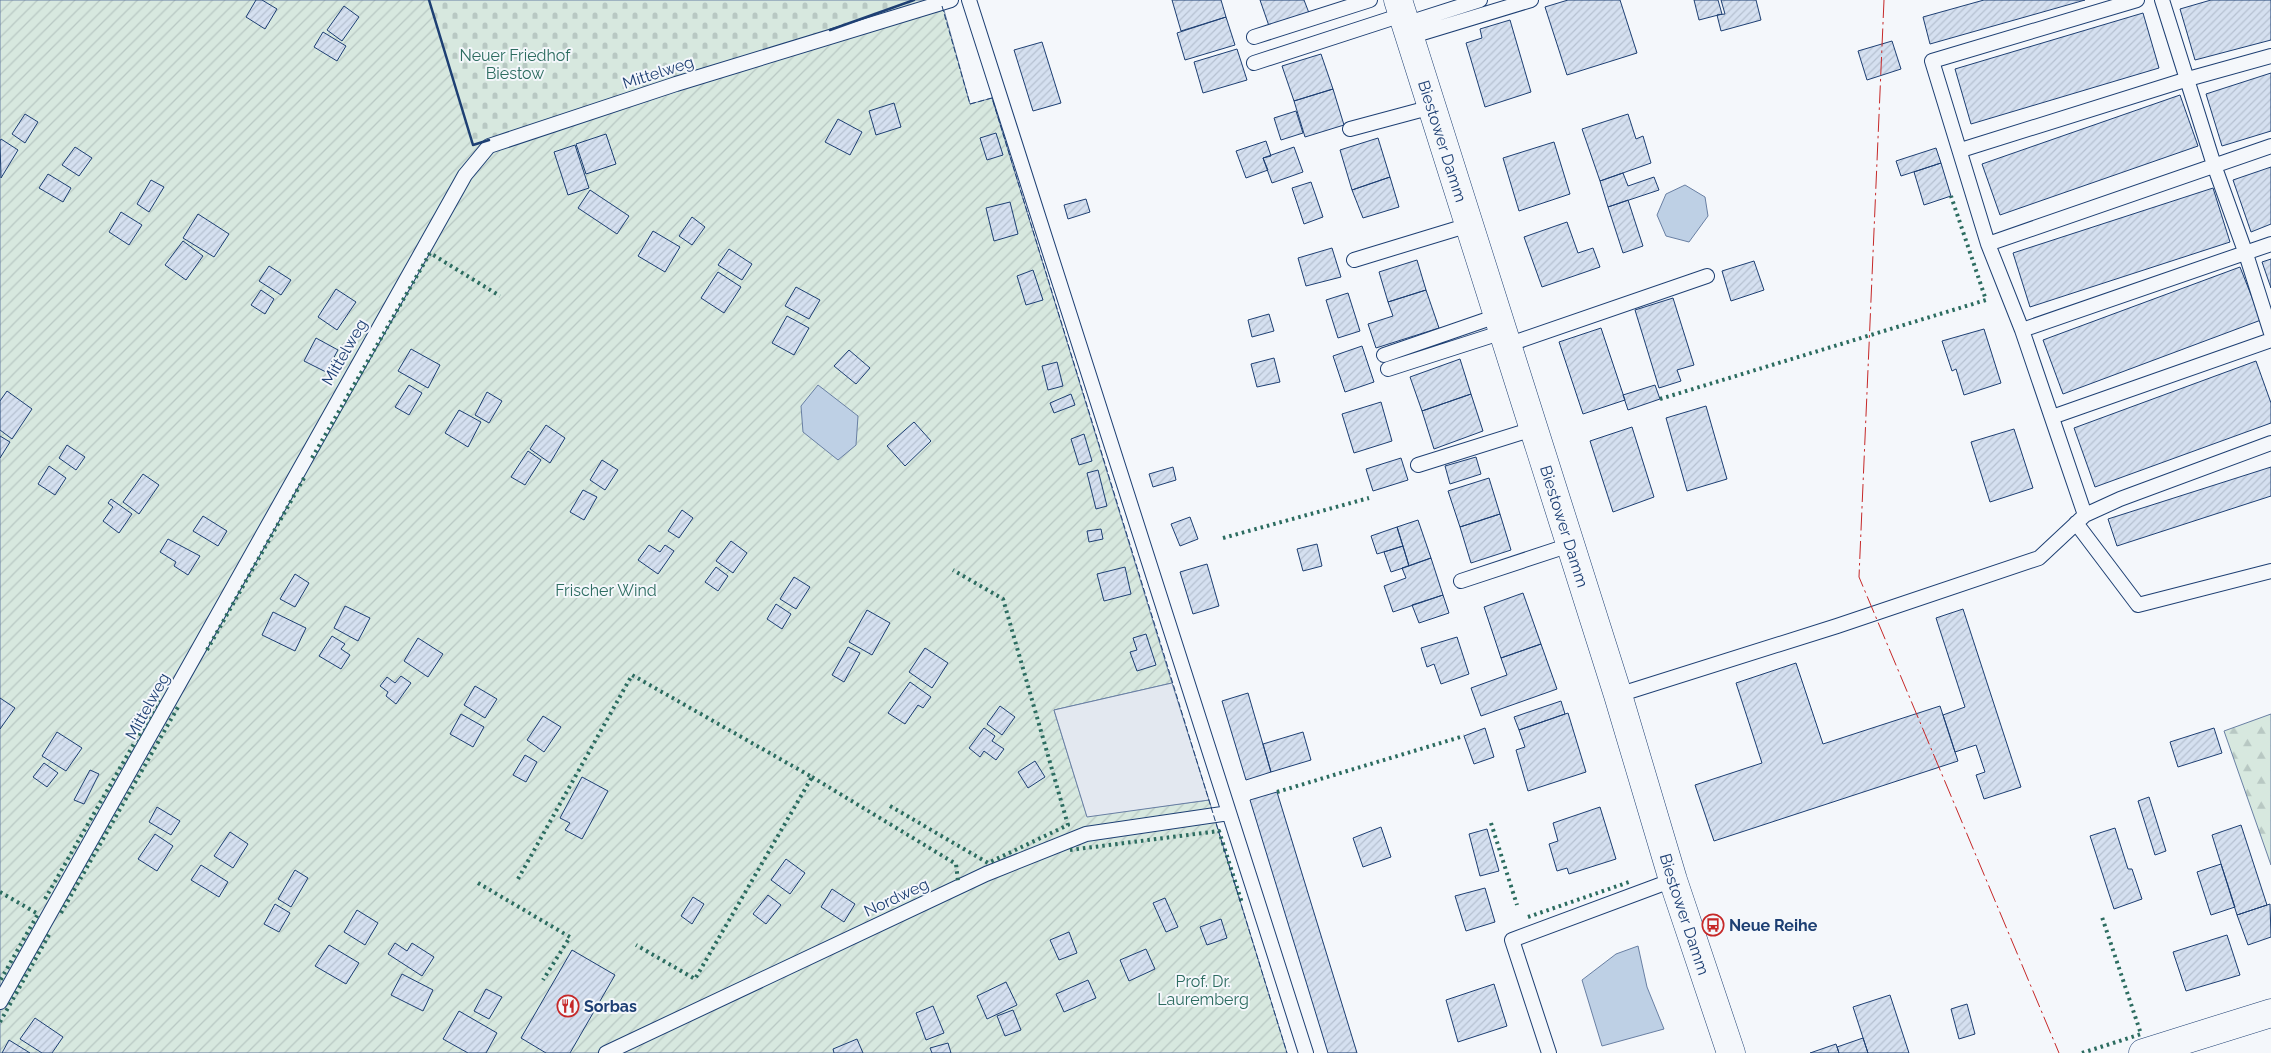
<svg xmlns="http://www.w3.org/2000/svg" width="2271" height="1053" font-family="Raleway,sans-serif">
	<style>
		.forest { fill: url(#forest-firs); stroke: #687fa3 }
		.cemetery { fill: url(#cemetery-stones); stroke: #687fa3 }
		.garden { fill: url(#garden-furrows); stroke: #687fa3 }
		.parking { fill: #e3e8f0; stroke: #687fa3 }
		.water { fill: #bed0e5; stroke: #687fa3 }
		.building { fill: url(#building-hatch); stroke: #1d3f73 }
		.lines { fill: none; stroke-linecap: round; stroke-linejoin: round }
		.service-casing { stroke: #1d3f73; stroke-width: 16 }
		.minor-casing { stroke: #1d3f73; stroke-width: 29 }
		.service { stroke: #f4f7fb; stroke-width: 14 }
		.minor { stroke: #f4f7fb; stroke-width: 28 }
		.hedge { stroke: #2c6c60; stroke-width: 4; stroke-dasharray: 2.5 4; stroke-linecap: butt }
		.fence { stroke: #1d3f73; stroke-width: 1; stroke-dasharray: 6 2.5; stroke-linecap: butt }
		.wall { stroke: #1d3f73; stroke-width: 2.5 }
		.power { stroke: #c62828; stroke-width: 1; stroke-dasharray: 18 4 2.5 4; stroke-linecap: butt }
		.labels { text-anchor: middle; stroke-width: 4; stroke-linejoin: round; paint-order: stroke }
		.park-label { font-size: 16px; fill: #2c6c60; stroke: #f4f7fb }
		.street-label { font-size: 16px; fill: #1d3f73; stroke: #f4f7fb }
		.poi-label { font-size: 16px; font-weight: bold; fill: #1d3f73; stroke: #f4f7fb; text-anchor: start }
	</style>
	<defs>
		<pattern id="forest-firs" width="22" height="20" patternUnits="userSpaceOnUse" patternTransform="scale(1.25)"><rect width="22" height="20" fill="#d7e8df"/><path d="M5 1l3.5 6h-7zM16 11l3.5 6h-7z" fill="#b8c8c3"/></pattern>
		<pattern id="cemetery-stones" width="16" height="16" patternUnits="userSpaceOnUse" patternTransform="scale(1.25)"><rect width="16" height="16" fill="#d7e8df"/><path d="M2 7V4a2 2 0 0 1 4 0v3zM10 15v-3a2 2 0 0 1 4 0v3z" fill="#b8c8c3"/></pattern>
		<pattern id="garden-furrows" width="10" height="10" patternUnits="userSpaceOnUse" patternTransform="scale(1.25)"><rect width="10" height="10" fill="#d7e8df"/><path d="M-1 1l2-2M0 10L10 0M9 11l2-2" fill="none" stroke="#b8c8c3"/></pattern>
		<pattern id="building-hatch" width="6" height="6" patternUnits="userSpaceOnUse" patternTransform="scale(1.25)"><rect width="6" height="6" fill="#d5e0f0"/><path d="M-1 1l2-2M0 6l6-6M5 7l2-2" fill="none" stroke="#b6c1d1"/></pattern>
	</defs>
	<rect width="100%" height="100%" fill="#f4f7fb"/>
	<!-- forest -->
	<path class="forest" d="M2271 714V865L2224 731Z"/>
	<!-- cemetery -->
	<path class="cemetery" d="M429 0H914L855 22 473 145Z"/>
	<!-- garden -->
	<path class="garden" d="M0 0H429L473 145 855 22 914 0H944L942 3 970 104 992 98 1172 683 1054 710 1087 816 1209 800 1287 1053H0Z"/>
	<!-- parking -->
	<path class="parking" d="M1172 683 1209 800 1087 817 1054 710Z"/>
	<!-- water -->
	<path class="water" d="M1685 185 1705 197 1708 216 1689 242 1666 236 1657 215 1666 194Z
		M818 385 858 416 856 445 838 460 803 432 801 406Z
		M1638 946 1647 987 1664 1029 1602 1046 1582 980 1616 954Z"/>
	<!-- building -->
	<path class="building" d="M256 0H262L277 9 265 29 246 17Z
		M1172 0H1221L1226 17 1181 31Z
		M1260 0H1304L1309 13 1269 26Z
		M1568 0H1620L1637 53 1567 75 1545 7Z
		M1694 0H1718L1722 14 1699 20Z
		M1721 0H1756L1761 20 1721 31 1717 15 1725 14Z
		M1984 0H2085L1930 44 1923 17Z
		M2211 0H2271V40L2195 60 2180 9Z
		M344 6 359 17 342 41 327 30Z
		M2143 13 2159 68 1971 124 1955 69Z
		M1226 17 1235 45 1185 60 1177 33Z
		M1510 20 1531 92 1485 107 1466 43 1482 38 1480 29Z
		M323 32 346 46 337 61 314 47Z
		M1892 41 1901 69 1867 80 1858 51Z
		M1042 42 1061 103 1033 111 1014 50Z
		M1237 49 1247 80 1203 93 1194 62Z
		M1321 54 1333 89 1294 101 1282 66Z
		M2271 73V131L2222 146 2206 94Z
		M1333 89 1344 125 1305 137 1294 101Z
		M2180 95 2198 146 2000 215 1982 164Z
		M894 103 901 127 876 135 869 111Z
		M1296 111 1303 133 1281 140 1274 118Z
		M25 114 38 122 25 143 12 134Z
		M1628 114 1636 139 1643 136 1651 163 1600 181 1582 129Z
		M838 119 862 132 850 155 825 142Z
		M996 133 1003 155 987 160 980 138Z
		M606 134 616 164 586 174 576 144Z
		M1378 138 1390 177 1352 190 1340 150Z
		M1 139 18 150 1 178 0 141Z
		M1266 141 1271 156 1263 158 1268 170 1246 178 1236 151Z
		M1554 142 1570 194 1519 211 1503 158Z
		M575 145 589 188 568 195 554 152Z
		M75 147 92 158 79 176 62 165Z
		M1294 147 1303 172 1272 183 1263 158Z
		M1936 148 1941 163 1901 176 1896 161Z
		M1941 163 1951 196 1924 205 1914 172Z
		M2271 167V224L2251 232 2233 180Z
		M1623 173 1628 186 1654 177 1659 190 1608 207 1600 181Z
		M48 174 71 188 63 202 39 188Z
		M1390 177 1399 207 1363 218 1352 190Z
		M151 180 164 187 149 212 137 204Z
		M1311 182 1323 217 1304 224 1292 188Z
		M2213 188 2230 242 2030 307 2013 253Z
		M590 190 629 216 617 234 578 208Z
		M1086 199 1090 212 1068 219 1064 205Z
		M1628 200 1643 246 1623 253 1608 207Z
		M1010 202 1018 234 994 241 986 208Z
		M121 212 142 225 129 245 109 232Z
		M198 214 229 234 214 257 183 238Z
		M692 217 705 227 692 245 679 236Z
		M1567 222 1578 253 1593 248 1600 267 1542 287 1524 237Z
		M653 231 680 247 665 272 638 256Z
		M183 241 203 256 186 280 165 265Z
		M1332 248 1341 277 1306 286 1298 258Z
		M729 249 752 264 742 280 718 265Z
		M2271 259V288L2262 262Z
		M1417 260 1426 290 1388 302 1379 272Z
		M1754 261 1764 290 1731 301 1722 271Z
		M269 266 291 280 281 295 259 281Z
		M2240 267 2261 320 2063 394 2043 340Z
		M1033 270 1043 300 1026 305 1017 276Z
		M718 272 741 287 724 313 701 298Z
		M796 287 820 300 809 319 785 306Z
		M336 289 356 302 337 330 318 317Z
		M261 290 274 299 265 314 251 305Z
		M1426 290 1439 328 1376 348 1368 324 1393 316 1388 302Z
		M1348 293 1360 331 1338 338 1326 300Z
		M1673 298 1694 365 1677 370 1681 381 1659 388 1635 310Z
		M1269 314 1274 331 1252 337 1248 320Z
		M787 316 809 328 794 355 772 343Z
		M1601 328 1625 400 1583 414 1559 342Z
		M1984 329 2001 383 1964 395 1956 369 1952 371 1942 341Z
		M316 338 338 350 326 372 304 361Z
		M1362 346 1374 382 1345 392 1333 356Z
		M411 349 440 365 428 388 398 371Z
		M849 350 870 368 856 384 834 366Z
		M1274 358 1280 382 1257 387 1251 364Z
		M1460 359 1471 394 1422 411 1410 377Z
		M2256 361 2271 403V423L2095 487 2074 428Z
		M1057 362 1063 386 1048 390 1042 366Z
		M409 385 422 393 409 415 395 407Z
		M1655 385 1660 399 1628 410 1623 395Z
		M7 391 32 409 12 439 0 430V401Z
		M487 392 502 401 489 423 475 415Z
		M1071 394 1075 405 1054 413 1050 403Z
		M1471 394 1483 431 1434 449 1422 411Z
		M1381 402 1392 441 1354 453 1342 414Z
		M1706 406 1727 479 1687 491 1666 418Z
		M459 410 481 422 468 447 445 433Z
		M914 422 931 441 905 466 887 446Z
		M546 425 565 438 550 463 530 449Z
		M1632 427 1654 497 1613 512 1590 441Z
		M2014 429 2033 488 1990 502 1971 442Z
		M1084 434 1092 461 1079 465 1071 439Z
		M0 436 10 442 0 458Z
		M67 445 85 457 76 470 59 458Z
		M528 451 541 460 525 485 511 477Z
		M1476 457 1481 474 1450 484 1445 466Z
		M1401 458 1408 480 1373 491 1366 469Z
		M602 460 618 470 605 490 590 480Z
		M49 466 66 478 55 495 38 484Z
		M1173 467 1176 480 1153 487 1149 474Z
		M2271 467V496L2117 546 2108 519Z
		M1098 470 1107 506 1096 509 1087 473Z
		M143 474 159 485 139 514 123 502Z
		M1489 478 1500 514 1460 527 1448 491Z
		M583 490 597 497 584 520 570 512Z
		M111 499 132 514 119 533 103 521 113 507 108 503Z
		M682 510 693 518 679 538 668 531Z
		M1500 514 1511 550 1471 563 1460 527Z
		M203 516 227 531 218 546 193 531Z
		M1190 517 1198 539 1180 546 1171 524Z
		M1418 520 1431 558 1409 566 1397 527Z
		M1397 527 1403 546 1377 554 1371 536Z
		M1101 529 1103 539 1089 542 1087 531Z
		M168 539 200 556 188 575 174 566 176 562 160 552Z
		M731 541 747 553 733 573 716 561Z
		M1317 544 1322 566 1303 571 1297 549Z
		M649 545 660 552 665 545 674 551 658 574 638 560Z
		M1403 546 1409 566 1391 572 1384 552Z
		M1431 558 1443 595 1393 612 1384 586 1406 578 1402 568Z
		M1207 564 1219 606 1193 614 1180 572Z
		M716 567 728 576 718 591 705 582Z
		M1125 567 1131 594 1104 601 1097 574Z
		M295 574 309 583 295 607 280 599Z
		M794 577 810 587 796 609 780 599Z
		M1523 593 1541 644 1501 658 1484 607Z
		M1443 595 1449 613 1419 623 1412 605Z
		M776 604 791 614 782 629 767 619Z
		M345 606 370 618 358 641 334 628Z
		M1963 609 2021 787 1984 799 1976 775 1985 772 1976 745 1955 752 1943 715 1965 707 1936 618Z
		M867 610 890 623 872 655 849 642Z
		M273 612 306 628 295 651 262 635Z
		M1146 634 1156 665 1137 671 1130 652 1137 650 1133 638Z
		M332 636 345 644 341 649 350 655 341 669 319 656Z
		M1457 637 1469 674 1441 684 1434 664 1427 667 1421 648Z
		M418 638 443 654 428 677 404 661Z
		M1541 644 1557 689 1481 716 1471 688 1507 675 1501 658Z
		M848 647 860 653 844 682 832 675Z
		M925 648 948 663 932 688 909 672Z
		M1796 663 1823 744 1940 706 1958 761 1714 841 1695 785 1762 763 1736 683Z
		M401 676 411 683 396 704 386 696 388 692 380 686 387 677 395 683Z
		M910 682 931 697 923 708 918 705 905 724 888 713Z
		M475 686 497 699 485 718 464 705Z
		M1248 693 1271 772 1246 780 1222 701Z
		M0 698 15 708 0 729Z
		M1561 701 1565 714 1519 730 1514 717Z
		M1000 706 1015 717 1002 735 987 724Z
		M1568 713 1586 772 1528 791 1516 750 1525 747 1519 730Z
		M461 714 484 727 473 747 450 734Z
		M543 716 561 727 544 752 527 740Z
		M984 728 995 736 992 741 1004 749 996 760 984 751 980 757 969 748Z
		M1485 728 1494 757 1474 764 1464 736Z
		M2214 728 2222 753 2178 767 2170 742Z
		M57 732 82 748 66 771 42 756Z
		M1303 732 1311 760 1271 772 1263 744Z
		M525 755 537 762 526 782 513 775Z
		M1035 761 1045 777 1028 788 1018 772Z
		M44 763 58 773 47 787 33 777Z
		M90 770 99 774 84 804 74 800Z
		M582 777 608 791 582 839 565 830 570 823 560 818Z
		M1277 792 1357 1053H1328L1250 800Z
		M2149 797 2166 851 2155 855 2138 801Z
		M157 807 180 821 171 835 149 822Z
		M1600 807 1616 859 1569 874 1567 868 1557 871 1549 844 1558 841 1553 823Z
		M2241 825 2267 905 2237 915 2212 835Z
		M1381 827 1391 857 1363 867 1353 838Z
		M2115 828 2128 869H2132L2142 899 2114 909 2090 836Z
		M1487 829 1499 871 1480 876 1469 834Z
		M230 832 248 844 233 868 214 856Z
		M155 834 173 846 157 871 138 859Z
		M786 859 805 873 790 894 771 880Z
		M2221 864 2235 907 2211 915 2197 872Z
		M201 865 228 882 219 897 191 880Z
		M295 870 308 878 291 907 278 899Z
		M1485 888 1495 922 1466 931 1455 896Z
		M832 889 855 904 844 922 821 907Z
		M768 895 781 905 766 924 753 914Z
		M693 897 704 904 692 924 681 916Z
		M1165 898 1178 927 1166 932 1153 903Z
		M275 904 290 913 279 932 264 924Z
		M2270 904 2271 937 2248 945 2237 915Z
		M357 910 378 923 365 945 344 932Z
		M1221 919 1227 938 1207 945 1200 927Z
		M1069 932 1077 953 1059 960 1050 940Z
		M2227 935 2240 975 2186 991 2173 952Z
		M395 943 407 951 412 943 434 957 422 976 388 954Z
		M329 945 359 963 346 984 315 966Z
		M1146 949 1155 969 1129 981 1120 960Z
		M572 950 615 975 570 1053H546L521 1038Z
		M402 974 433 990 423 1011 391 995Z
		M1088 980 1096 998 1064 1012 1056 994Z
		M1006 982 1017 1005 987 1019 977 996Z
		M1494 984 1507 1026 1458 1042 1446 1000Z
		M486 989 502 997 489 1019 474 1011Z
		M1890 995 1909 1053H1868L1853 1007Z
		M1967 1004 1975 1034 1959 1039 1951 1009Z
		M933 1006 944 1033 926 1040 916 1013Z
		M1013 1010 1021 1030 1005 1036 997 1016Z
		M459 1011 497 1033 486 1053H468L443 1039Z
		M35 1018 63 1037 52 1053H42L20 1039Z
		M1863 1038 1868 1053H1839L1837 1047Z
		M857 1039 863 1053H834L833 1049Z
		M9 1040 30 1053H2Z
		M948 1043 951 1053H932L930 1048Z
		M1836 1044 1839 1053H1810Z"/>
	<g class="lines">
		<!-- service casing -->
		<g class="service-casing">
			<path id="service" d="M969 0 1306 1053
				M2162 0 2214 165 2246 254 2271 333
				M1405 24 1480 0
				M1254 37 1370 0
				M1409 37 1531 0
				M1254 63 1402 15
				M1350 129 1432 107
				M1961 150 2188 79 2271 56
				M1988 244 2271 146
				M1354 260 1469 225
				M2022 330 2271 244
				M1507 345 1707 276
				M1384 355 1497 316
				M1388 369 1503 332
				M2052 417 2271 340
				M1418 465 1533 429
				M2085 515 2022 330 1988 244 1932 61 2137 0
				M2076 523 2138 605 2271 571
				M1461 581 1570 545
				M1618 695 1837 626 2039 558 2085 515 2120 499 2271 443
				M0 1002 428 241 465 175 489 146 676 84 951 0
				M606 1053 986 874 1086 834 1229 813
				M1549 1053 1512 940 1673 880"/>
		</g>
		<!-- minor casing -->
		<g class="minor-casing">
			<g id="minor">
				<path id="s1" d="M1398 0 1618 695 1673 880 1731 1053"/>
				<path d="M2143 1053 2271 1013"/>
			</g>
		</g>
		<!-- service -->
		<use href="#service" class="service"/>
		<!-- minor -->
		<use href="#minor" class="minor"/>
		<!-- hedge -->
		<path class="hedge" d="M1660 399 1986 300 1951 196
			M312 458 430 253 500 296
			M1223 538 1369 498
			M207 650 304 478
			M812 777 956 864 958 881
			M1277 792 1464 736
			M890 806 988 863 1068 825 1003 599 953 570
			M1491 823 1517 905
			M1070 850 1219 831 1242 903
			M518 879 632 675 812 777 695 979 636 945
			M478 883 570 937 543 980
			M0 892 38 914 0 981
			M45 899 159 700
			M61 913 178 707
			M1528 917 1632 881
			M0 1022 50 933
			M2082 1053 2141 1034 2102 917"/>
		<!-- fence -->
		<path class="fence" d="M942 6 970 104 992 98 1287 1053"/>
		<!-- wall -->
		<path class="wall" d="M429 0 473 145 489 140
			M830 30 914 0"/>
		<!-- power -->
		<path class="power" d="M1884 0 1859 577 2059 1053"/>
	</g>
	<!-- icons -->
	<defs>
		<g id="bus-ring" transform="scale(1.125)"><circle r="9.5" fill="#f4f7fb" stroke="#c62828" stroke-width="1.5"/><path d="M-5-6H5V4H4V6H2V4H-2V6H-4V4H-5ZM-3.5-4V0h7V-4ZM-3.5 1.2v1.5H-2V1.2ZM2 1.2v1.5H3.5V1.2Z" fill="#c62828"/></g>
		<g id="restaurant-ring" transform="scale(1.125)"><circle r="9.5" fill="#f4f7fb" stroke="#c62828" stroke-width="1.5"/><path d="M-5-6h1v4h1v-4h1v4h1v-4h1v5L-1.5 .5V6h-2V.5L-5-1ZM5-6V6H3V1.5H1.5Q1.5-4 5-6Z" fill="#c62828"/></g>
	</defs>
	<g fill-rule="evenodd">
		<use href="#bus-ring" x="1713" y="925"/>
		<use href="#restaurant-ring" x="568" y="1006"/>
	</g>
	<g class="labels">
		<!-- park labels -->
		<g class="park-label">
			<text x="515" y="61">Neuer Friedhof<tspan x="515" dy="18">Biestow</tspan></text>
			<text x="606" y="596">Frischer Wind</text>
			<text x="1203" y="987">Prof. Dr.<tspan x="1203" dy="18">Lauremberg</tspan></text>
		</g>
		<!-- street labels -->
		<g class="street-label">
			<text transform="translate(658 72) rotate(-18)" y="6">Mittelweg</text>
			<text dy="6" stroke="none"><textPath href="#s1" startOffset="148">Biestower Damm</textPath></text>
			<text transform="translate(344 352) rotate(-60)" y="6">Mittelweg</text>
			<text dy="6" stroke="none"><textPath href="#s1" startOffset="552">Biestower Damm</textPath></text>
			<text transform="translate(147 706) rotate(-61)" y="6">Mittelweg</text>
			<text transform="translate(896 897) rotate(-25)" y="6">Nordweg</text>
			<text dy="6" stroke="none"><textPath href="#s1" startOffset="958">Biestower Damm</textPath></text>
		</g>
		<!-- poi labels -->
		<g class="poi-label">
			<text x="1729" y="931">Neue Reihe</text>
			<text x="584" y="1012">Sorbas</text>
		</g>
	</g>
</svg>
